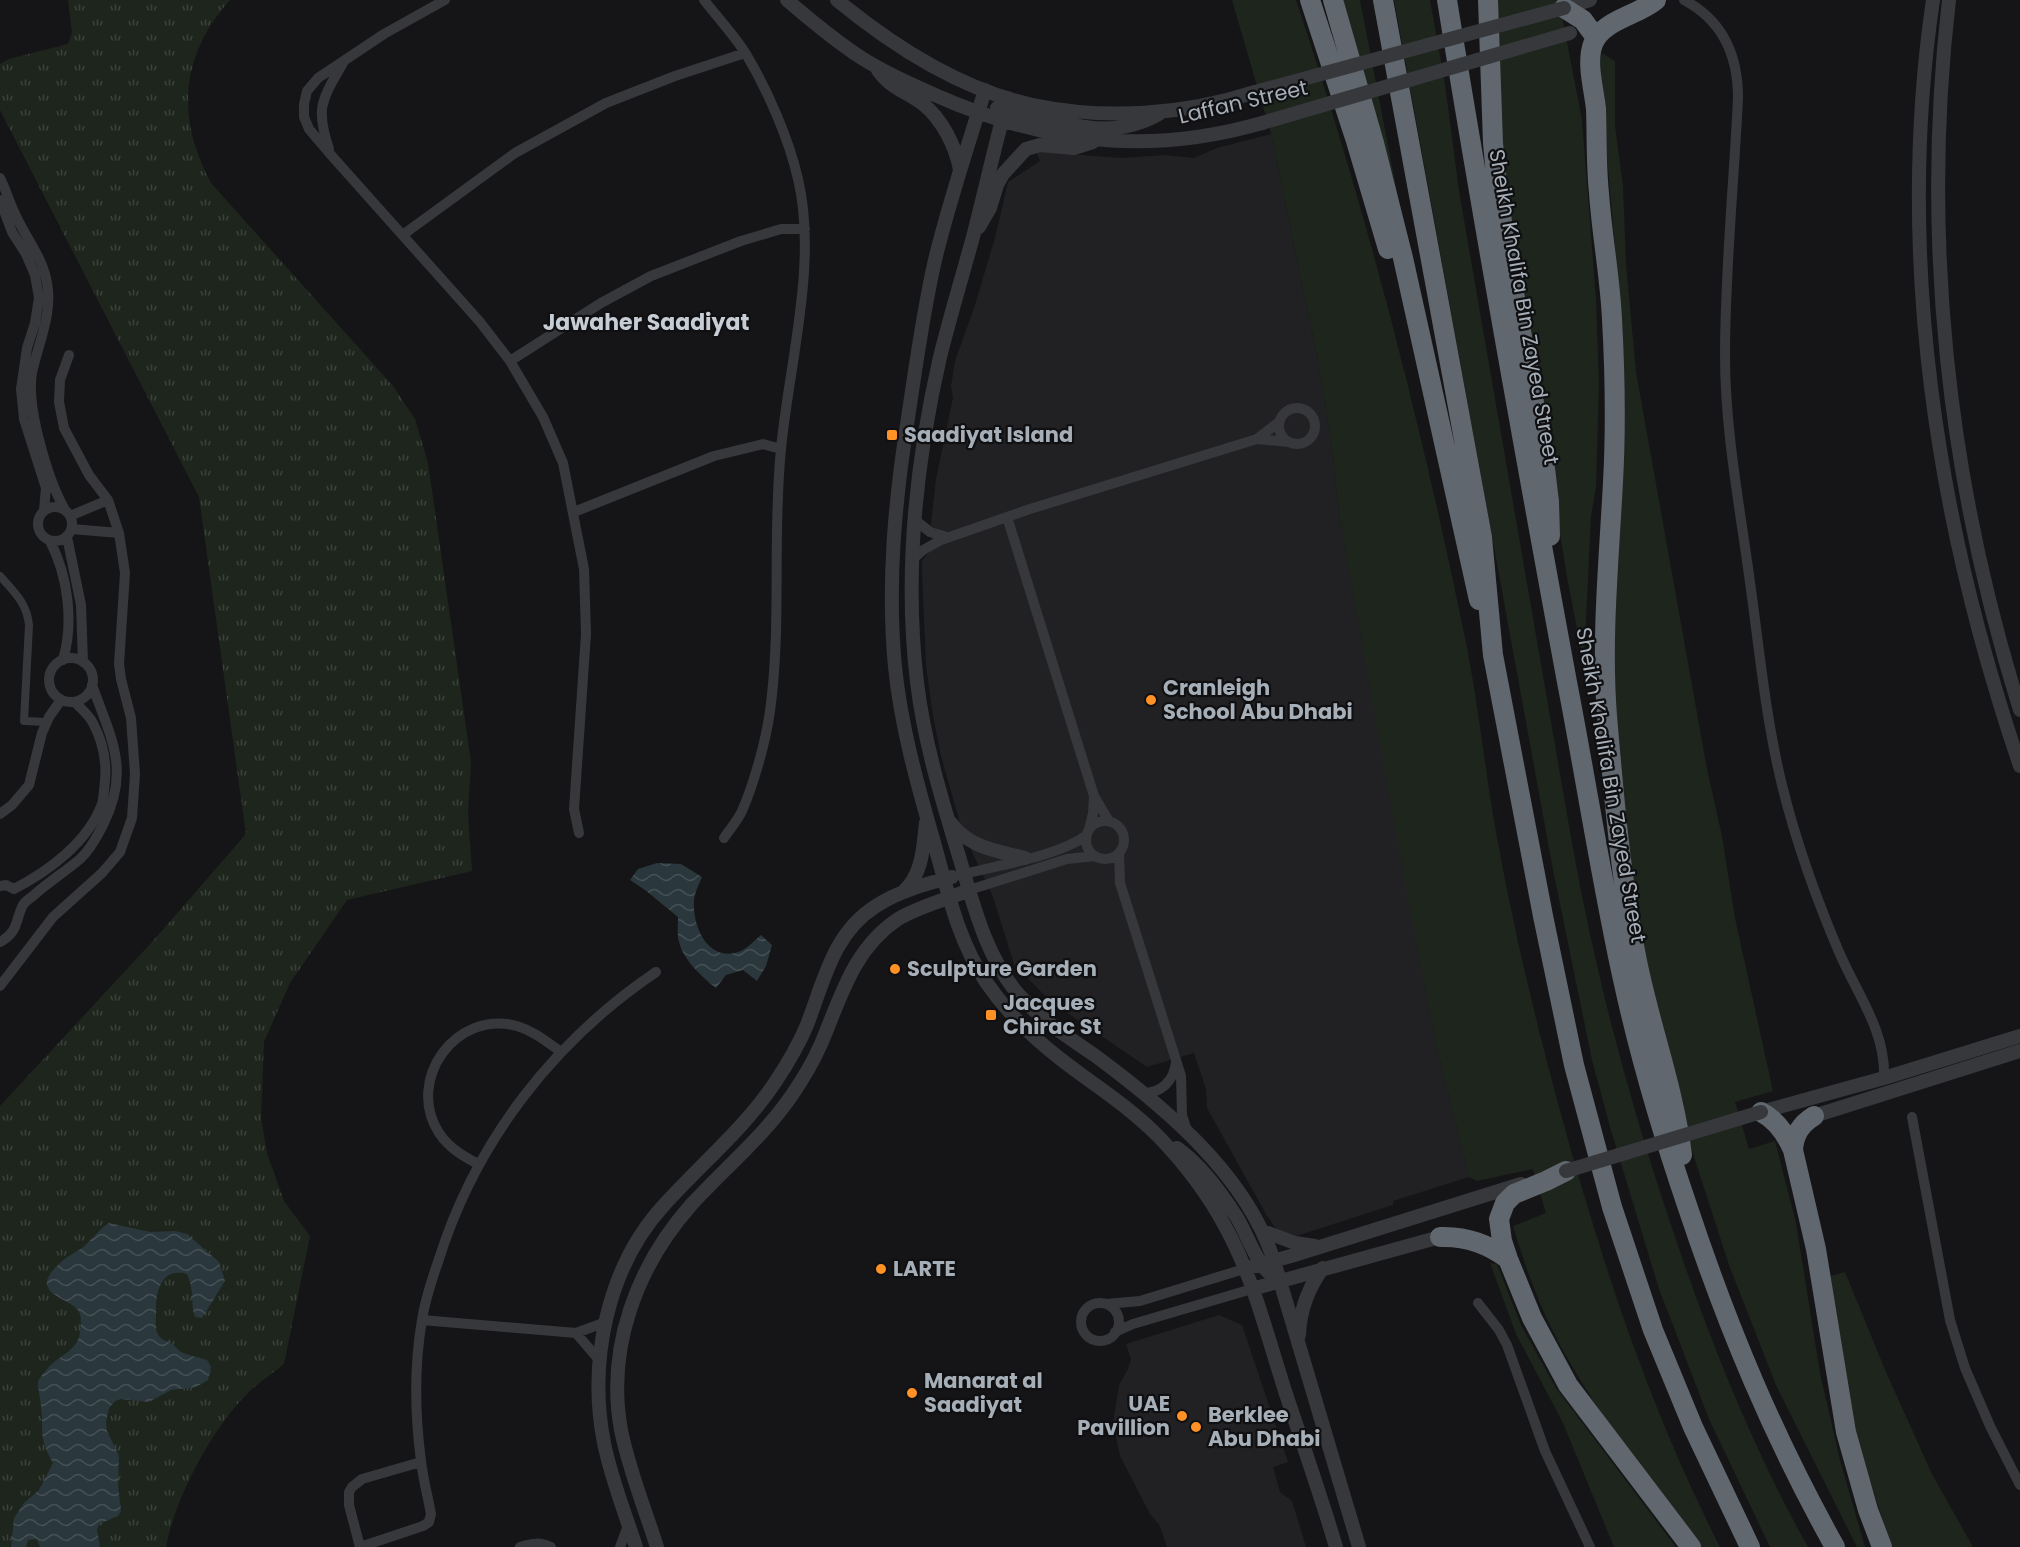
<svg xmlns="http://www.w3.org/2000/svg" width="2020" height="1547" font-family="Poppins,sans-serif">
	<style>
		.built { fill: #212124 }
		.grass { fill: url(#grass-tufts) }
		.garden { fill: #1d251d }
		.water { fill: url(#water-waves) }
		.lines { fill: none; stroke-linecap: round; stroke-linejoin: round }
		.pedestrian { stroke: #36383c; stroke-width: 8 }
		.minor { stroke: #36383c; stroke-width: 10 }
		.tertiary { stroke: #36383c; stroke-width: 14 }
		.motorway { stroke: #61676e; stroke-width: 20 }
		.tertiary-bridge { stroke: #36383c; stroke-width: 14 }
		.poi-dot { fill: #ff9125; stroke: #101012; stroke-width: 2 }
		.labels { text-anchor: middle; stroke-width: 4.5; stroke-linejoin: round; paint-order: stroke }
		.street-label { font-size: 21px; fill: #a6afb8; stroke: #101012 }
		.poi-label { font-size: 21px; font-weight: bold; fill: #a6afb8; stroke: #101012; text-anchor: start }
		.neighbourhood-label { font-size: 22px; font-weight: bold; fill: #c7cdd4; stroke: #101012 }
	</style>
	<defs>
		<pattern id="grass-tufts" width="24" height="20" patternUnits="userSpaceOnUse" patternTransform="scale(1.5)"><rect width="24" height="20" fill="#1d251d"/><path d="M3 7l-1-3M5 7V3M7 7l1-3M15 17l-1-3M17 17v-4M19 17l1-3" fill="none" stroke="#3b423c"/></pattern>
		<pattern id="water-waves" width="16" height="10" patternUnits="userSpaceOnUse" patternTransform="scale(1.5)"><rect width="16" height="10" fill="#2a373c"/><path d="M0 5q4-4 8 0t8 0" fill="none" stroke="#465156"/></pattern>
	</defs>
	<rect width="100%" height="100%" fill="#151517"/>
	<!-- built -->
	<path class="built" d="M1271 134 1317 356 1331 440 1340 520 1436 1045 1469 1177 1393 1201V1205L1284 1240 1267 1216 1207 1108 1206 1089 1194 1053 1147 1067 1050 1001 1014 964 993 897 962 830 941 756 933 716 926 666 922 572V561L933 546 930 533 936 479 953 398 951 386 955 361 974 308 995 238 1008 182 1040 161 1035 149 1057 153 1120 158 1165 155 1194 158 1217 148Z
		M1219 1315 1242 1325 1288 1462 1273 1467 1280 1492 1292 1501 1306 1547H1167L1160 1526 1150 1514 1120 1456 1113 1423 1119 1385 1128 1369 1131 1359 1126 1344Z"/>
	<!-- grass -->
	<path class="grass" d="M68 0H230C180 56 176 118 211 183L393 386 415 419 428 463 471 762 468 814 472 871 347 900 290 983 264 1042 261 1118 267 1153 284 1201 310 1236 284 1364C272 1374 259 1382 248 1393 212 1428 175 1498 166 1547H0V1106L153 941 246 834 199 497 0 110V64L9 59 68 44 72 32Z"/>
	<!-- garden -->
	<path class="garden" d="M1232 0H1296C1367 212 1423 430 1467 648 1479 709 1485 771 1496 832 1517 949 1546 1064 1579 1178 1617 1307 1659 1427 1720 1547H1699C1653 1484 1603 1422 1565 1354 1542 1314 1526 1270 1513 1226L1546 1213 1533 1169 1477 1181 1469 1177 1436 1045 1406 888 1340 520 1331 440 1317 356 1271 134Z
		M1340 0H1360L1402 218Z
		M1394 0H1430L1445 84 1459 191 1572 843C1595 973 1629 1100 1671 1225 1708 1336 1751 1445 1808 1547H1770L1709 1419 1659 1289 1610 1127 1592 1060 1553 870Z
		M1489 0H1559L1582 120 1596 299 1599 384 1596 487 1591 516 1584 664 1567 577 1505 194Z
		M1602 53 1615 61V126L1623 186 1626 264 1636 372 1707 769 1722 836 1735 918 1773 1091 1735 1102 1749 1149 1775 1141 1796 1223 1820 1373 1840 1460 1865 1547H1857L1776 1385 1729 1265 1673 1092 1639 953 1611 693 1617 294 1615 249 1603 109 1600 61Z
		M1490 1263 1497 1264 1521 1325 1556 1388 1676 1547H1614L1563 1423 1516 1334Z
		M1845 1272 1886 1372 1932 1474 1973 1547H1891L1856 1435 1830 1276Z"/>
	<!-- water -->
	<path class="water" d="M657 863 681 864 702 877C699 884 695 892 694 900 692 925 707 962 738 952 746 950 755 940 761 935L772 945 766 966 757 981 743 970 726 975 716 988C702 977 684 961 679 942 677 935 678 925 678 917L645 890 630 880 638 869Z
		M109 1223 150 1232 175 1231 187 1234 219 1262 225 1281 202 1318 195 1317C190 1302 195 1292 187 1274 163 1267 156 1289 156 1308 157 1318 152 1331 162 1339 165 1341 168 1341 171 1343 176 1347 179 1352 186 1354 193 1357 201 1357 208 1361L211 1367 208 1380 196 1387 171 1390 149 1402 121 1399 115 1401 109 1408 106 1422 107 1431 119 1456 118 1485 121 1511 118 1516 99 1524 97 1530 100 1547H40L37 1539 28 1540 26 1547H11L14 1518 24 1503 39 1490 53 1463C38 1436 44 1433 41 1406 40 1398 38 1389 38 1381 42 1375 47 1368 53 1363 62 1355 75 1350 79 1337 80 1331 82 1321 80 1314 75 1297 24 1296 59 1264 65 1258 74 1253 82 1248 92 1240 99 1229 109 1223Z"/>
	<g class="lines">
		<!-- pedestrian -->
		<path class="pedestrian" d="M0 576C14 592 27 603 29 625L24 721 47 722"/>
		<!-- minor -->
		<path class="minor" d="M445 0 384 34 318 78 307 91 304 104V117L309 129 331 155 480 322 510 361 543 417 563 463 584 569 586 634 574 809 579 833
			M704 0C718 18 734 35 746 54 767 89 789 139 798 179 818 263 789 364 781 449 772 536 782 624 770 711 766 740 754 784 742 811 738 820 730 829 724 838
			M1684 0C1722 20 1738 55 1738 98 1734 183 1725 269 1725 355 1725 429 1739 502 1749 575 1759 645 1765 716 1782 785 1796 842 1816 898 1839 952 1857 994 1886 1031 1884 1078
			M329 149C315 107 322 100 343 63
			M0 178C6 190 10 204 16 216 26 238 43 258 47 283 53 313 38 344 32 373 26 407 48 480 65 510
			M0 200 12 232 26 254 35 275 39 298 35 323 27 348 21 389 24 419 46 488 44 510
			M404 234 515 153 606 103 675 76 745 53
			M510 361 601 303 651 276 741 241 781 229H805
			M1279 426a18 18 0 1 1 36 0a18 18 0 1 1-36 0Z
			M1257 439 1289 442
			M38 524a17 17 0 1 1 34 0a17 17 0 1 1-34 0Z
			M574 512 714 456 763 444 781 449
			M70 516 108 500
			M1007 517 1094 796 1109 821
			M915 520 930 532 947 537
			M72 529 119 533
			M67 537 81 605 83 662
			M50 541C68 576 74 622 63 660
			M913 559 923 550 941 540 1030 509 1257 439 1279 422
			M49 680a22 22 0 1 1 44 0a22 22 0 1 1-44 0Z
			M0 814 12 805 29 785 42 733 49 717 61 700
			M1086 840a19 19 0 1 1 38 0a19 19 0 1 1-38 0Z
			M1089 830 1093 813 1094 796
			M1119 853 1120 883 1181 1076 1182 1115 1187 1131
			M964 874C999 865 1059 856 1087 835
			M0 886 6 885 14 889C49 871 88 842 102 804 104 797 104 788 105 781 107 760 103 742 93 723 89 715 81 709 75 702
			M969 890 1067 859 1095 856
			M0 942C19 932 15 920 23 905 25 902 30 898 33 896 48 882 65 872 80 859 90 850 97 837 103 825 131 770 111 738 92 685
			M0 986 53 917 102 873 120 852 132 818 135 774 131 718 121 679 119 664 125 573 119 533 108 500 89 475 64 428 59 402 60 380 69 355
			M1141 1093C1161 1094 1174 1081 1176 1062
			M1912 1117 1950 1320 1965 1368 1990 1426 2020 1485
			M478 1164C463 1156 449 1148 439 1133 405 1080 456 1009 517 1026 534 1031 547 1042 561 1052
			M1478 1303 1499 1330 1507 1345 1545 1451 1590 1547
			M1081 1322a19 19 0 1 1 38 0a19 19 0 1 1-38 0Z
			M1106 1304 1140 1301 1244 1269
			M422 1320 576 1333 606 1322
			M1115 1332 1133 1324 1252 1289
			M576 1333 600 1361
			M360 1547 423 1526 429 1522 431 1514C428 1497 423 1479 421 1461 415 1415 414 1366 422 1320 425 1300 432 1279 439 1259 476 1141 554 1041 656 972
			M360 1547 349 1505V1492L352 1487 362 1479 421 1462
			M520 1547C532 1543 540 1542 551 1547
			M620 1547 629 1523"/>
		<!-- tertiary -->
		<path class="tertiary" d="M787 0C809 19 831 37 854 53 879 70 908 83 935 95 1043 143 1147 156 1262 123
			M837 0C893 46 962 90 1033 105 1106 120 1184 115 1255 92
			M1933 0C1895 257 1937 522 2020 766
			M1949 0C1921 239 1948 480 2020 710
			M1564 8 1590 0
			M878 70C890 88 907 92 923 104 942 119 956 147 960 170
			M985 90C968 146 949 202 935 260 923 312 916 365 908 418 895 500 887 583 895 667 901 726 917 783 933 839 947 888 957 939 986 982 1006 1011 1031 1036 1058 1057 1092 1084 1129 1106 1159 1137 1184 1163 1209 1196 1226 1228 1254 1279 1268 1339 1286 1394 1303 1445 1321 1496 1336 1547
			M1008 98C995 144 985 191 973 237 962 277 950 317 940 357 916 462 904 574 917 682 924 741 941 797 958 853 973 902 985 957 1020 996 1045 1023 1068 1037 1097 1057 1167 1109 1247 1176 1274 1261L1359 1547
			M997 108C1055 116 1102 146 1159 114
			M979 227 990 208 997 185 1003 174 1026 149 1040 145 1074 148 1093 142
			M951 823C969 848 998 851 1025 858
			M904 891C923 873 923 847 926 823
			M1761 1112 1884 1078 2020 1036
			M1814 1116 2020 1051
			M1177 1148C1201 1165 1220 1191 1236 1216 1249 1236 1257 1271 1280 1280
			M1263 1231 1295 1243 1315 1246
			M1244 1269 1291 1256 1521 1184
			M1252 1289 1440 1237
			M1299 1335C1300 1310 1308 1288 1323 1268
			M636 1547C625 1513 611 1478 604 1443 588 1362 607 1267 664 1205 701 1164 746 1127 776 1081 788 1063 799 1044 807 1025 824 981 833 933 876 906 899 891 926 884 952 877
			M657 1547C645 1509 629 1470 621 1430 606 1348 637 1266 691 1205 725 1168 764 1136 792 1095 803 1079 813 1062 821 1044 841 997 853 949 898 919 920 906 946 900 969 890"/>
		<!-- motorway -->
		<path class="motorway" d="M1310 0 1356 141 1388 249
			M1333 0 1374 143 1403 258 1479 600
			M1383 0 1482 537 1493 655 1543 916 1574 1065 1612 1207 1653 1330 1693 1427 1750 1547
			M1447 0C1484 228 1525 455 1567 682 1586 780 1601 878 1622 975 1639 1054 1662 1132 1688 1208 1728 1328 1773 1436 1835 1547
			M1488 0 1493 143 1496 175 1504 238 1543 452 1549 502 1550 536
			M1656 0C1637 16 1602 20 1593 44 1586 63 1594 89 1596 109 1597 137 1596 165 1599 193 1602 236 1610 277 1612 319 1615 373 1616 428 1613 482 1609 560 1601 638 1607 716 1614 798 1621 881 1637 961 1650 1026 1674 1089 1682 1155
			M1564 8 1583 20 1596 38
			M1761 1112C1777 1120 1786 1134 1793 1150
			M1814 1116C1801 1124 1794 1134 1793 1150L1816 1249 1846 1432 1868 1510 1882 1547
			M1566 1171 1546 1181 1514 1194 1505 1203 1499 1219 1502 1241 1508 1259 1532 1318 1568 1385 1691 1547
			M1440 1237C1466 1236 1487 1243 1508 1259"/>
		<!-- tertiary-bridge -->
		<path class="tertiary-bridge" d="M1255 92 1564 8
			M1262 123 1570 33
			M1566 1171 1761 1112"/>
	</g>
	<!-- markers -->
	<g class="poi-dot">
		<rect x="886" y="429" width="12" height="12" rx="3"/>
		<circle cx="1151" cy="700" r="6"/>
		<circle cx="895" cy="969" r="6"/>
		<rect x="985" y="1009" width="12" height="12" rx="3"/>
		<circle cx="881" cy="1269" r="6"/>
		<circle cx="912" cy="1393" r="6"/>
		<circle cx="1182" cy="1416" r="6"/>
		<circle cx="1196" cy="1427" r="6"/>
	</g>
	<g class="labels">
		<!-- street labels -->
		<g class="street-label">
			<text transform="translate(1243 102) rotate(-13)" y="7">Laffan Street</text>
			<text transform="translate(1524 307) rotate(80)" y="7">Sheikh Khalifa Bin Zayed Street</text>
			<text transform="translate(1611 785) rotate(80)" y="7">Sheikh Khalifa Bin Zayed Street</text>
		</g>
		<!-- poi labels -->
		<g class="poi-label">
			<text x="904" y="442">Saadiyat Island</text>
			<text x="1163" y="695">Cranleigh<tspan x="1163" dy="24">School Abu Dhabi</tspan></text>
			<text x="907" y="976">Sculpture Garden</text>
			<text x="1003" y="1010">Jacques<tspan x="1003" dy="24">Chirac St</tspan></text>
			<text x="893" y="1276">LARTE</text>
			<text x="924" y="1388">Manarat al<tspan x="924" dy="24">Saadiyat</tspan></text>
			<text x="1170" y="1411" text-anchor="end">UAE<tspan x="1170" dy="24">Pavillion</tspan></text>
			<text x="1208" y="1422">Berklee<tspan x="1208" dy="24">Abu Dhabi</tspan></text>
		</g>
		<!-- neighbourhood labels -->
		<g class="neighbourhood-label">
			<text x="646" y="330">Jawaher Saadiyat</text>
		</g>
	</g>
</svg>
